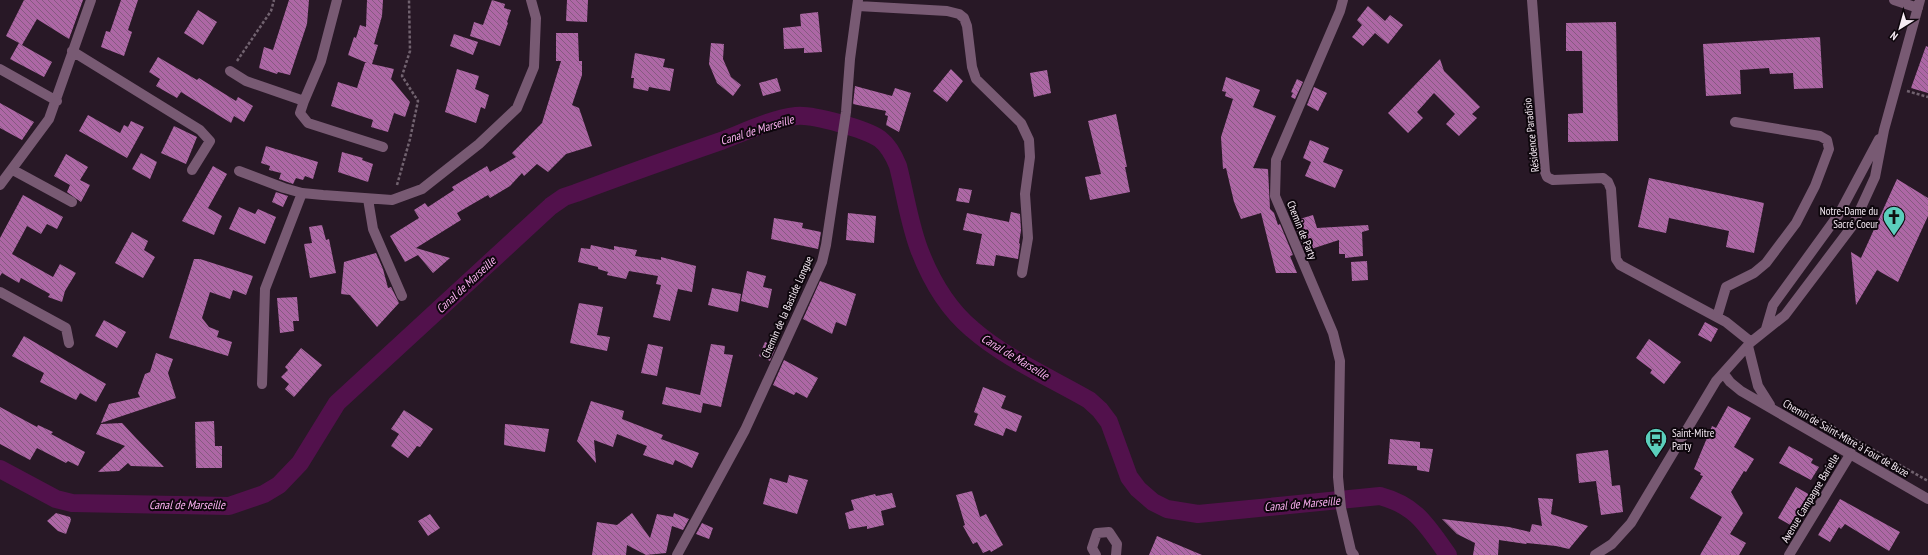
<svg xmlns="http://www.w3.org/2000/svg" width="1928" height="555" font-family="'PT Sans Narrow',sans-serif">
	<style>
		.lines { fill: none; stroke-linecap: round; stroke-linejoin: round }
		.canal { stroke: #52114c; stroke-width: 18 }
		.building { fill: url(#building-back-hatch) }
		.path { stroke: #71626f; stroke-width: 2.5; stroke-dasharray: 3 2; stroke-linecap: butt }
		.minor { stroke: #785a73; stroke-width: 10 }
		.labels { text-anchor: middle; stroke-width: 4; stroke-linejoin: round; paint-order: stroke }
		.street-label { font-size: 11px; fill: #f6ebf4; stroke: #0d060c }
		.poi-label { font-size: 11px; fill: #f6ebf4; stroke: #0d060c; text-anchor: end }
		.water-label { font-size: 12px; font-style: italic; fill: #fbb0f1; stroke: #0d060c }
	</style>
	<defs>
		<pattern id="building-back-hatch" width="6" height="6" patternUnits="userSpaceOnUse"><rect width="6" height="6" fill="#ad67a5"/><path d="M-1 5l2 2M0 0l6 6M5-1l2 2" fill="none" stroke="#855a80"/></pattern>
	</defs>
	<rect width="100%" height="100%" fill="#281826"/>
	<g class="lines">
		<!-- canal -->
		<path class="canal" d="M0 469 56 499 72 503 229 506 264 494 279 485 300 463 337 403 551 206 564 197 576 193C624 175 672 158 721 141 745 132 771 119 796 116 812 114 866 129 880 139 889 146 894 156 898 166 905 193 909 222 919 249 930 278 948 309 972 329 1005 358 1051 378 1089 400L1100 410 1109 422 1129 477 1138 489 1153 502 1167 509 1198 514 1380 496C1417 506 1427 526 1448 555"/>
	</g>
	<!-- building -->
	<path class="building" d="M24 0H83L69 39 37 19 22 45 52 62 44 77 10 59 19 43 6 36Z
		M121 0H138L128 30 132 32 124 56 101 47 106 31 110 32Z
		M289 0H309L307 24 290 75 278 72 277 74 259 68 264 47 273 50Z
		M367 0H383L382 16 374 44 378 45 372 64 394 69 391 79 410 102 405 117 394 113 388 132 371 127 373 120 331 106 338 82 357 88 365 63H367L348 55 354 37 356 38 360 25 366 27Z
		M492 0 505 4 504 8 511 10 507 22 508 23 500 46 470 36 474 22 483 25Z
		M567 0H588L587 22 566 21Z
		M1368 6 1385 21 1390 15 1403 25 1388 44 1375 33 1363 46 1352 37 1362 25 1357 20Z
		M198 10 217 22 203 45 184 33Z
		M818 12 822 52 804 53V48L784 49 783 28 801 26 800 14Z
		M1616 22 1618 141 1568 142V114L1583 113 1582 51H1566V23Z
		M556 33H578L579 61H582V75L572 105 579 108 592 146 566 154 548 172 537 164 524 176 522 173 510 186 490 198 488 195 457 213 461 220 416 248 450 258 433 273 418 255 405 262 390 236 419 218 414 210 425 203 428 207 454 190 452 187 487 166 490 172 516 157 512 153 542 123 561 61H556Z
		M454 34 478 42 473 55 450 46Z
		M1820 37 1823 88 1794 89 1793 73 1770 74 1769 68 1740 70 1741 94 1706 96 1703 44Z
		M711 43 724 44 723 59 731 77 741 85 733 96 717 83 709 64Z
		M1926 46 1928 47V93L1911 88Z
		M635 53 665 59 663 67 674 69 670 91 649 87 648 91 633 88 634 78H631Z
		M158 57 197 80 199 78 236 101 238 97 253 106 244 122 234 116 231 123 181 92 177 98 156 86 160 79 149 72Z
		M1440 59 1444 71 1480 107 1472 114 1477 118 1459 136 1446 124 1455 114 1434 93 1417 112 1423 118 1408 133 1388 113Z
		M457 69 479 76 475 89 489 95 485 109 481 107 476 123 445 112Z
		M951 69 963 81 947 102 933 91Z
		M1047 70 1051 93 1034 97 1030 73Z
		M1226 77 1260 90 1253 107 1276 116 1253 168 1268 169 1270 209 1274 213 1278 225 1280 224 1293 255 1290 256 1297 273H1276L1261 213 1241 219 1234 202 1226 168 1223 169 1221 137 1233 99 1225 96 1226 92 1222 91Z
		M777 78 781 91 763 96 759 83Z
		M1297 79 1303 82 1295 99 1291 97 1293 93 1291 92Z
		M855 86 892 96 895 88 911 93 899 132 886 125 888 116 885 115 886 111 853 104Z
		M1314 87 1327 93 1318 111 1307 105Z
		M0 103 34 122 22 140 0 128Z
		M1116 114 1127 167H1125L1130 192 1090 200 1085 177 1101 174 1088 121Z
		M88 115 120 133 124 125 128 127 131 121 144 127 127 158 79 131Z
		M174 126 197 137 186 164 161 153Z
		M1310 140 1329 148 1323 162 1343 170 1335 188 1305 176 1311 162 1303 158Z
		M266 146 318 162 313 179 305 176 303 180 296 178 293 184 279 179 281 173 269 170 270 166 261 163Z
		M342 152 363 158 362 160 373 164 368 182 338 172Z
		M141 153 157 162 150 179 132 169Z
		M66 154 88 167 80 180 90 185 81 202 67 192 70 185 54 176Z
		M213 166 227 174 208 208 222 216 214 235 182 221Z
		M1649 178 1764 203 1754 253 1726 247 1729 231 1669 218 1666 233 1638 227Z
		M1897 179 1928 198V216L1898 282 1877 270 1856 305 1851 252 1861 258Z
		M959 188 972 190 969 203 956 201Z
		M276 192 288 196 283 207 272 202Z
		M23 195 63 217 57 229 47 224 41 234 27 226 12 254 53 277 60 264 76 273 65 291 62 302 48 297 50 294 21 278 19 283 2 273 0 276V238Z
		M239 207 255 214 258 209 276 217 265 244 229 229Z
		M1011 212 1020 214 1021 230 1019 243 1020 244 1018 259 996 255 994 266 976 264 982 234 963 230 967 213 1009 222Z
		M848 213 876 216 874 243 846 240Z
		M1313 215 1317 228 1368 225 1369 230 1362 232 1363 256 1345 258V254H1339V240L1305 251 1293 221Z
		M774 218 803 223 802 228 821 232 818 249 771 239Z
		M322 225 326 240 329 239 336 273 310 278 304 244 312 243 309 227Z
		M132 232 148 241 144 250 155 257 143 278 115 263Z
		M591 245 614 250V246L637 250 635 256 661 260V257L696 266 692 292 678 289 670 321 653 317 661 285 656 284 658 276 629 271 626 279 607 275 608 272 598 269V267L578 262 581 248 590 249Z
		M376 253 383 269 388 288 391 287 399 303 377 327 350 295 341 294 344 262Z
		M194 259H200L253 276 246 295 233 290 230 299 210 292 202 318 209 327 219 331 217 337 232 342 228 356 169 338Z
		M1367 261 1368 280 1352 281 1351 262Z
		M747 271 766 276 763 287 772 289 768 308 741 301Z
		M820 281 856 294 846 326 836 322 832 334 803 319Z
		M712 288 741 294 738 312 708 305Z
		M297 297 299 321H293L294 331 280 333 277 298Z
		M579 303 603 307 597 335 610 337 607 351 570 343Z
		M104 320 126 332 117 348 95 336Z
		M1705 322 1718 329 1711 342 1698 335Z
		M24 336 106 384 96 402 80 393 76 400 40 382 44 373 12 356Z
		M1649 339 1681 362 1664 384 1650 373 1652 370 1636 358Z
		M765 342 776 347 770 361 759 356Z
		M648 344 663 347 657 376 641 373Z
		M711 344 725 346 724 354 733 355 721 407 703 403 701 413 662 404 666 387 700 395Z
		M301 348 322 365 294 397 285 389 289 384 281 377 288 370 285 367Z
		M156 353 173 359 168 373 176 398 101 423 109 404 140 397 138 393 145 374 150 372Z
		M784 360 818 378 807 398 796 392 794 395 773 385Z
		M983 387 1006 396 1001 408 1022 416 1016 432 1006 428 1003 436 974 425 978 414 974 412Z
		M591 401 624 411 622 419 663 435 661 439 699 453 692 468 675 460 673 465 643 455 647 446 617 434 613 447 594 440 596 463 577 441Z
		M1728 406 1751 418 1734 447 1754 459 1746 472 1744 471 1731 492 1743 513 1730 534 1746 543 1739 555H1700L1722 517 1690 498 1703 476 1700 475 1701 473 1694 469 1712 426 1716 428Z
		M0 407 37 427 38 425 53 432 51 434 85 452 78 466 68 461 66 463 37 448 30 460 0 444Z
		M404 410 433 429 420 447 417 446 408 458 391 446 399 434 391 429Z
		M214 421 215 446H222V468H196L195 422Z
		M122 423 135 437 164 467 131 466 128 463 119 471 98 472 125 446 96 434 101 424Z
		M505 424 549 429 545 452 504 445Z
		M1390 439 1420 442V448L1433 449 1429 472 1417 470V466L1388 464Z
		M1789 446 1813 459 1811 463 1819 467 1811 480 1779 463Z
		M1608 450 1612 486 1620 485 1623 512 1601 515 1596 481 1579 483 1576 454Z
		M789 475 808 480 797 514 763 504 770 478 787 483Z
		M1796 487 1812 496 1794 527 1778 518Z
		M972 491 980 517 986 514 1003 545 991 552 990 550 983 553 977 542 973 544 963 526 965 525 956 495Z
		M892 493 896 507 881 511 884 525 867 529V526L849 529 845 513 854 510 851 500 875 494 876 496Z
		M1538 498 1553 499 1551 514 1588 526 1569 549 1556 546 1527 543 1526 544 1499 540 1498 555H1473L1475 543 1457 534 1442 519 1509 527 1530 532 1532 524 1542 526Z
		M1840 499 1900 532 1889 551 1845 524 1841 529 1839 527 1830 542 1818 535Z
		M56 513 70 517 71 520 66 534 58 531 47 521Z
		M632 513 650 538 657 514 673 517 674 513 689 519 683 530 672 526 666 553 646 555 627 545 626 555H592L597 522 617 525Z
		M430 514 440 528 428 536 418 521Z
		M702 523 713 528 709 539 696 534Z
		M1157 536 1202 555H1149Z"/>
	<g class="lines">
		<!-- path -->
		<path class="path" d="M237 61 271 11 274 0
			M1907 91 1928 97
			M397 185 410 139 418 101 402 76 410 51 409 0
			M1807 412 1928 481"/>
		<!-- minor -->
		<path class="minor" d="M1343 0 1340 11 1276 160 1275 196 1333 333 1340 361 1338 477 1341 508 1351 551 1354 555
			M1532 0 1545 172 1547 177 1553 180 1603 178 1608 182 1611 189 1616 259 1620 265 1726 322 1751 342
			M1894 0 1918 8
			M858 6 947 11 959 14 964 18 967 26 972 67 976 79 1021 123 1029 140 1030 157 1025 194 1028 238 1022 273
			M72 51 200 130 210 141 192 170
			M0 69 57 101
			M230 71 246 81 304 101 321 61 337 0
			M304 101 300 113 308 123 383 147
			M13 170 72 202
			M239 171 284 188 302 193 323 195 392 200 422 189 479 144 517 108 534 67 536 18 531 0
			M0 185 49 119 91 0
			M368 199 373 229 402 296
			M0 292 66 328 69 343
			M1717 317 1726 287 1754 273 1766 263 1796 223 1815 186 1829 149 1827 140 1820 136 1735 122
			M1766 329 1773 305 1839 214 1879 139
			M1748 346 1758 386 1770 405
			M1724 374 1730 382 1741 391 1928 499
			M262 384 265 289 302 193
			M677 555 745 430 822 262 826 245 846 112 850 59 858 0
			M1096 555 1092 548 1097 533 1109 532 1117 544 1116 555
			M1595 555 1612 544 1631 523 1716 381 1751 342 1785 315 1853 225 1875 177 1884 130 1920 0
			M1789 555 1851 453"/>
	</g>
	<!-- icons -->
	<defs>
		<g id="church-pin" transform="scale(1.15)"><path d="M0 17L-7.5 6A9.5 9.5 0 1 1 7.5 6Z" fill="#5bcebc" stroke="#0d060c"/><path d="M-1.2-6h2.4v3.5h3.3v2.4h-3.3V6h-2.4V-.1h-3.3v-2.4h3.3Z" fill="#111"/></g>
		<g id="bus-pin" transform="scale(1.15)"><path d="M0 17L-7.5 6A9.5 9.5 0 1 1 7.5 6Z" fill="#5bcebc" stroke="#0d060c"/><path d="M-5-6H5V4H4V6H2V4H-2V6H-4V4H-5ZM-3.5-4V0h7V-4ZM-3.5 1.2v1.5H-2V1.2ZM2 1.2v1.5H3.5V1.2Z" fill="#111"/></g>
	</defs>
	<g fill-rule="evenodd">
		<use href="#church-pin" x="1894" y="217"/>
		<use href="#bus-pin" x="1656" y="439"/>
	</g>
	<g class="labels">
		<!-- street labels -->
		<g class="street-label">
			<text transform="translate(1531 135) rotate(-96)" y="4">Résidence Paradisio</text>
			<text transform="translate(1302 230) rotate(68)" y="4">Chemin de Party</text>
			<text transform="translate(787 307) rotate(-66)" y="4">Chemin de la Bastide Longue</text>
			<text transform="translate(1846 438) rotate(30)" y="4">Chemin de Saint-Mitre à Four de Buze</text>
			<text transform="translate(1810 498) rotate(-59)" y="4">Avenue Campagne Barielle</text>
		</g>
		<!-- poi labels -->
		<g class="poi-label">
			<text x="1878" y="215">Notre-Dame du<tspan x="1878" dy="13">Sacré Coeur</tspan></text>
			<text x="1672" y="437" text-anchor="start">Saint-Mitre<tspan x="1672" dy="13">Party</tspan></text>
		</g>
		<!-- water labels -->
		<g class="water-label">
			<text transform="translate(757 130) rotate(-17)" y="4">Canal de Marseille</text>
			<text transform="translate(466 285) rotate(-43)" y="4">Canal de Marseille</text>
			<text transform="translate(1015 357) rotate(31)" y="4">Canal de Marseille</text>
			<text transform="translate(1302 504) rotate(-5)" y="4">Canal de Marseille</text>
			<text x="187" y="509">Canal de Marseille</text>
		</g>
	</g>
	<!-- north arrow -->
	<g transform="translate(1900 28) rotate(217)" stroke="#0d060c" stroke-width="3" paint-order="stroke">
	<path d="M0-3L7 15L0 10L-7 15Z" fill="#f6ebf4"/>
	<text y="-6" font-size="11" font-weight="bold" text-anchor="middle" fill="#f6ebf4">N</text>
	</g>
</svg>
